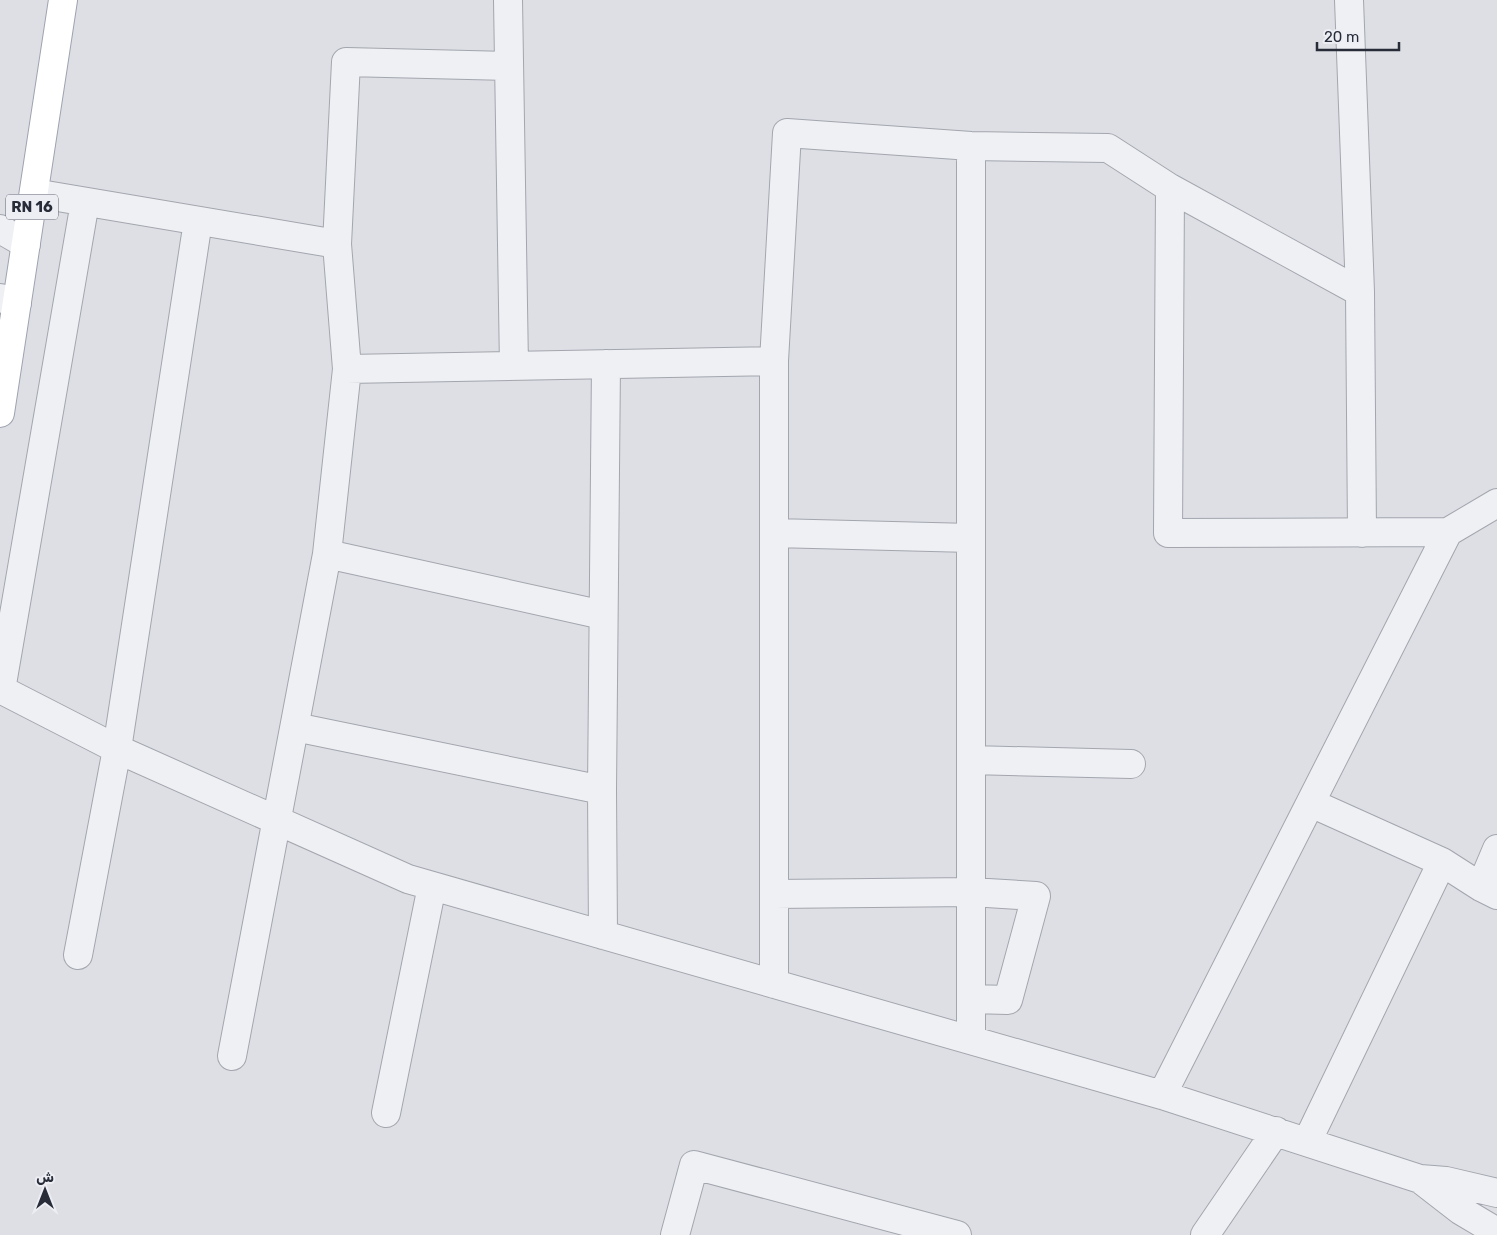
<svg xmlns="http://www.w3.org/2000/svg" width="1497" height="1235" font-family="Rubik,'Noto Sans Arabic',sans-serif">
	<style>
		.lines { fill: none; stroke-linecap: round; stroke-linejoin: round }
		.minor-casing { stroke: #a3a6ae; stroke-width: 30 }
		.major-casing { stroke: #9ea3af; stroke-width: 30 }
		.minor { stroke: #eff0f4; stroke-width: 28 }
		.major { stroke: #fff; stroke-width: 28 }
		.labels { text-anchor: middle; stroke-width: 4.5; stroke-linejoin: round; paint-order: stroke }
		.shield { fill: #eceef3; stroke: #636671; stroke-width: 1 }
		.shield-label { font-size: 15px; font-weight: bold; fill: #282c39 }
	</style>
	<rect width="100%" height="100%" fill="#dddfe5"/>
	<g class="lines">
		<!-- minor casing -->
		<g class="minor-casing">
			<path id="minor" d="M508 0 514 366
				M1349 0 1360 292 1362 533
				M971 146V1040
				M1170 188 1168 533 1448 532 1497 503
				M34 193 337 244
				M0 229 26 244
				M0 298 17 303
				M347 369 774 361
				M774 533 971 538
				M327 554 603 615
				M0 689 117 749 408 879 1162 1095 1420 1179 1446 1181 1497 1193
				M1 690 85 202
				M295 727 602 790
				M971 760 1131 764
				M1311 803 1442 862 1481 887 1497 895
				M1481 887 1497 849
				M774 894 971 892 1036 896 1008 1000 971 999
				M603 935 602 790 606 364
				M78 955 117 749 198 221
				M774 984V361L787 133 971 146 1108 148 1170 188 1360 292
				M232 1056 327 554 347 369 337 244 346 62 509 66
				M1162 1095 1448 532
				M386 1113 432 886
				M1307 1142 1442 862
				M1420 1179 1460 1210 1497 1232
				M675 1235 694 1165 957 1235
				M1205 1235 1276 1131"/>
		</g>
		<!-- major casing -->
		<g class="major-casing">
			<path id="major" d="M0 413 63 0"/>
		</g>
		<!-- minor -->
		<use href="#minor" class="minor"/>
		<!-- major -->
		<use href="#major" class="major"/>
	</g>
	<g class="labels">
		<!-- shield labels -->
		<rect class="shield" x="6" y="194.5" width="52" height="25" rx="4"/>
		<g class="shield-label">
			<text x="32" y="212">RN 16</text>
		</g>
	</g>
	<!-- north arrow -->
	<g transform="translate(45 1190)" stroke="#eceef3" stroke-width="4" paint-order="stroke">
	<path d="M0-4L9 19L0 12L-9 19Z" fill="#282c39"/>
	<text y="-8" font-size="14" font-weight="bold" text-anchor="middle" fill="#282c39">ش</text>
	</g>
	<!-- scale -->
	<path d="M1317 42v8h82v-8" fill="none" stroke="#282c39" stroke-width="2.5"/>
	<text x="1324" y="42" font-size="15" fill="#282c39" stroke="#eceef3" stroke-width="4" paint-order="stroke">20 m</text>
</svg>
